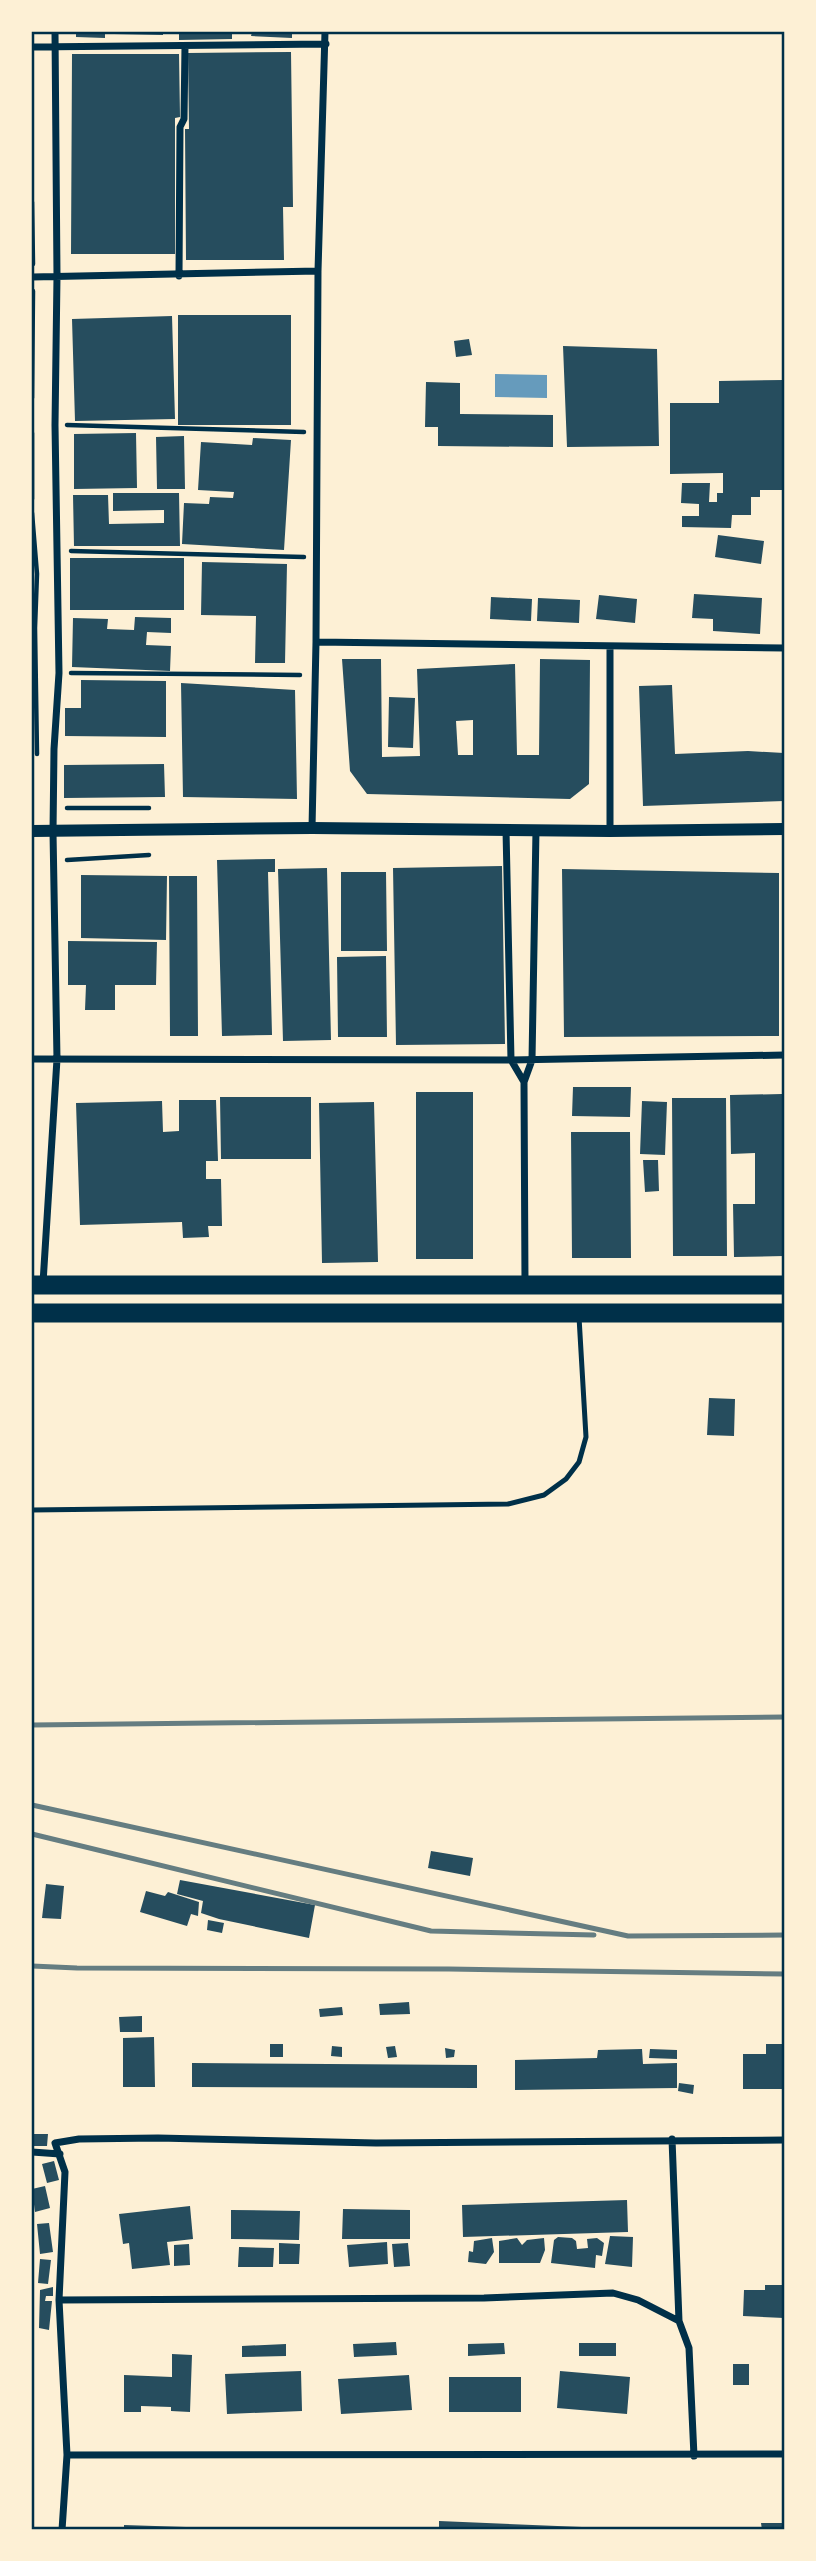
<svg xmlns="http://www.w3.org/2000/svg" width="816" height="2561" font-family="Bitter,serif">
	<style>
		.water { fill: #669bbc }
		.building { fill: #264d5e; fill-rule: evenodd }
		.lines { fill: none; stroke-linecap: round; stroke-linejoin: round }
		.path { stroke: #003049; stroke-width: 4.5 }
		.service { stroke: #003049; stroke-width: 5 }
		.minor { stroke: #003049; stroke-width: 7 }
		.tertiary { stroke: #003049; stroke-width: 12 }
		.trunk { stroke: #003049; stroke-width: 19 }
		.rail { stroke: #657d81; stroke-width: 5 }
		.neatline { fill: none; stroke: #003049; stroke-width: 2.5 }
	</style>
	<rect width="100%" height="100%" fill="#fdf0d5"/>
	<!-- water -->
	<path class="water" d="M495 374 547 375V398L495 397Z"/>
	<!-- building -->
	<path class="building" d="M76 32H105V38L76 37Z
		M114 32H163V35L114 34Z
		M179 32H232V39L179 40Z
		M252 32H292V38L251 36Z
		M291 52 293 207H283L284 260H186L185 129H189L188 53Z
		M72 54H179L180 117 175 118V254H71Z
		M178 315H291V425H178Z
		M172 316 175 419 75 421 72 319Z
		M469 339 472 355 456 357 454 341Z
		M563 346 657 349 659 446 567 447Z
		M784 380V490H760V497H751V515H732L731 528 682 527V516H699V504L681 503 682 483H710L709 502H717V493H723V473L670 474V403H719V381Z
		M426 382 460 383V414L553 415V447L438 446V427H425Z
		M136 433 137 488 74 489V434Z
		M184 436 185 489H157L156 437Z
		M253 438 291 440 284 550 182 544 184 503 209 504 210 497 233 498 234 492 198 490 201 442 252 445Z
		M113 493H179L180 546H74L73 495H108L109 524 164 523V510L113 511Z
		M718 535 764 541 761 564 715 557Z
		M70 558H184V610H70Z
		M202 562 287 564 285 663H255L256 616 201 615Z
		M694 594 762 598 760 634 713 631V619L692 618Z
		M599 595 637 599 635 623 596 619Z
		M491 597 532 599 531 621 490 619Z
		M538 598 580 600 579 623 537 621Z
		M135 617 171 618V633L147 632 146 645 171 646 170 671 72 667 73 618 108 619 107 629 134 630Z
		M342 659H381L382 757 420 756 417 669 515 664 517 755H539L540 659 590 660 589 784 570 799 367 794 350 771ZM473 720V755H458L456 721Z
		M81 680 166 681V737L65 736V708H81Z
		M181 683 295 690 297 799 183 797Z
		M672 685 675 754 748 751 784 753V801L643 806 639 686Z
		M389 697 415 698 413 748 388 747Z
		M164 764 165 797 64 798V765Z
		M275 859V872H268L272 1035 222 1036 217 860Z
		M502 866 505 1044 396 1045 393 868Z
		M327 868 331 1040 283 1041 278 869Z
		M562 869 779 873V1036L564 1037Z
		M341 872H386L387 951H341Z
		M81 875 167 876 166 940 81 938Z
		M169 876H197L198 1036H170Z
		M68 941 157 942 156 985H115V1010H85L86 985H68Z
		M386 956 387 1037H338L337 957Z
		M573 1087H631L630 1117 572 1116Z
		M416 1092H473V1259H416Z
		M782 1094 784 1256 734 1257 733 1204H755V1153L731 1154 730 1095Z
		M220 1097H311V1159H221Z
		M672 1098H726L727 1256H673Z
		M179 1100H216L218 1161H206V1179H221L222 1226H208L209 1237 183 1238 182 1222 80 1225 76 1103 162 1101 163 1132 179 1131Z
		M642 1101 667 1102 665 1155 640 1154Z
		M374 1102 378 1262 322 1263 319 1103Z
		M571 1132H630L631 1258H572Z
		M643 1160H658L659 1191 645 1192Z
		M709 1398 735 1399 734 1436 707 1435Z
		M431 1851 473 1858 470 1876 428 1868Z
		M180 1880 315 1905 309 1938 219 1919 201 1913 203 1901 177 1894Z
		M46 1884 64 1886 61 1919 42 1918Z
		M146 1891 165 1896 168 1892 199 1902 198 1916 191 1914 187 1926 140 1912Z
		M208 1920 224 1923 222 1933 207 1930Z
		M409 2002 410 2014 380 2015 379 2004Z
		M342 2007 343 2015 320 2017 319 2009Z
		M142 2016V2032H120L119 2017Z
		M154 2037 155 2087H123V2038Z
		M270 2044H283V2057H270Z
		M766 2044H784V2089H743V2054H766Z
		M332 2046 342 2047V2057L331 2056Z
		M395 2046 397 2057 388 2058 386 2047Z
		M445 2048 455 2050 454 2057 446 2058Z
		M642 2049 643 2064 677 2063V2088L515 2090V2060L597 2058 598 2050Z
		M650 2049 677 2050V2059L649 2058Z
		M192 2063 477 2065V2088L192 2087Z
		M679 2083 694 2085 693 2094 678 2091Z
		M32 2134H48L47 2146H32Z
		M54 2161 59 2180 47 2183 42 2164Z
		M45 2186 50 2208 35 2212 32 2189Z
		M627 2200 628 2232 463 2237 462 2205Z
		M190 2206 193 2239 167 2242 170 2265 132 2269 129 2243 123 2244 119 2214Z
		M343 2209 410 2210V2239H342Z
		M231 2210 300 2211 299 2240 231 2239Z
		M49 2223 53 2252 40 2254 37 2224Z
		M610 2236 633 2237 632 2267 605 2264Z
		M558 2237 572 2238 576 2241 577 2249 588 2248 587 2239 597 2238 604 2243 602 2256 596 2255 595 2268 551 2263 554 2240Z
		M492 2238 494 2252 486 2264 468 2262 469 2251 473 2252 474 2241Z
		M517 2238 522 2245 527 2240 544 2238 545 2250 540 2263H499V2241Z
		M387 2242 388 2264 349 2267 347 2245Z
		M279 2243 300 2244 299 2264H279Z
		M408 2243 410 2266 394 2267 392 2244Z
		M189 2244 190 2265 174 2266V2245Z
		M239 2247 274 2248 273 2267H238Z
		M40 2259 51 2260 48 2284 38 2283Z
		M765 2285H784V2318L743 2316 744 2290H765Z
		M53 2287V2296H46L45 2301H52L49 2330 39 2328 40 2290Z
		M396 2342 397 2355 354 2357 353 2344Z
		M504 2343 505 2354 468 2356V2344Z
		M579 2343H616V2356H579Z
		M286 2344V2356L242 2357V2346Z
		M172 2354 192 2355 190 2412 171 2411V2407L141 2406V2412H124V2375L172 2377Z
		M733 2364H749V2385H733Z
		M301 2371 302 2411 227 2414 225 2374Z
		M560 2371 630 2377 627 2414 557 2408Z
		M409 2375 412 2410 341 2414 338 2379Z
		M449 2377H521V2412H449Z
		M439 2521 582 2527V2530H439Z
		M761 2523H784V2530H762Z
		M124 2525 186 2527V2530H124Z"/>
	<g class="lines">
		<!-- path -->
		<path class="path" d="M32 202 33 264
			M32 398 33 291
			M67 425 304 432
			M32 433V499
			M32 513 37 574 35 628 37 754
			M71 551 304 557
			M71 673 300 675
			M67 808H149
			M67 860 149 855"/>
		<!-- service -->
		<path class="service" d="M32 1510 508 1504 544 1495 566 1479 579 1462 586 1437 579 1317"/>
		<!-- minor -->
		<path class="minor" d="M32 47 326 44
			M179 276 180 127 184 119 185 46
			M32 277 318 271
			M316 642 784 648
			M312 828 316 642 318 271 325 32
			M506 830 511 1060 524 1082
			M610 831V646
			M32 1059 511 1060 784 1055
			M43 1283 57 1059 53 832 54 749 59 673 55 425 57 276 55 32
			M525 1283 524 1082 532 1060 536 830
			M672 2139 679 2321
			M32 2152 60 2154
			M59 2300 484 2298 613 2293 638 2300 679 2321 689 2348 694 2456
			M67 2455 784 2454
			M62 2530 67 2455 59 2300 65 2172 55 2143 79 2139 158 2138 376 2143 784 2140"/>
		<!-- tertiary -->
		<path class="tertiary" d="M32 831 312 828 610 831 784 829"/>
		<!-- trunk -->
		<path class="trunk" d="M32 1285H784
			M32 1313H784"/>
		<!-- rail -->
		<path class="rail" d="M32 1725 784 1717
			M32 1805 628 1936 784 1935
			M32 1834 431 1931 594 1935
			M32 1966 77 1968 449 1969 784 1974"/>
	</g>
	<!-- border -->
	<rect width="816" height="2561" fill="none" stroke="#fdf0d5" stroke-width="66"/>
	<rect x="33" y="33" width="750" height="2495" class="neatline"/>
</svg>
